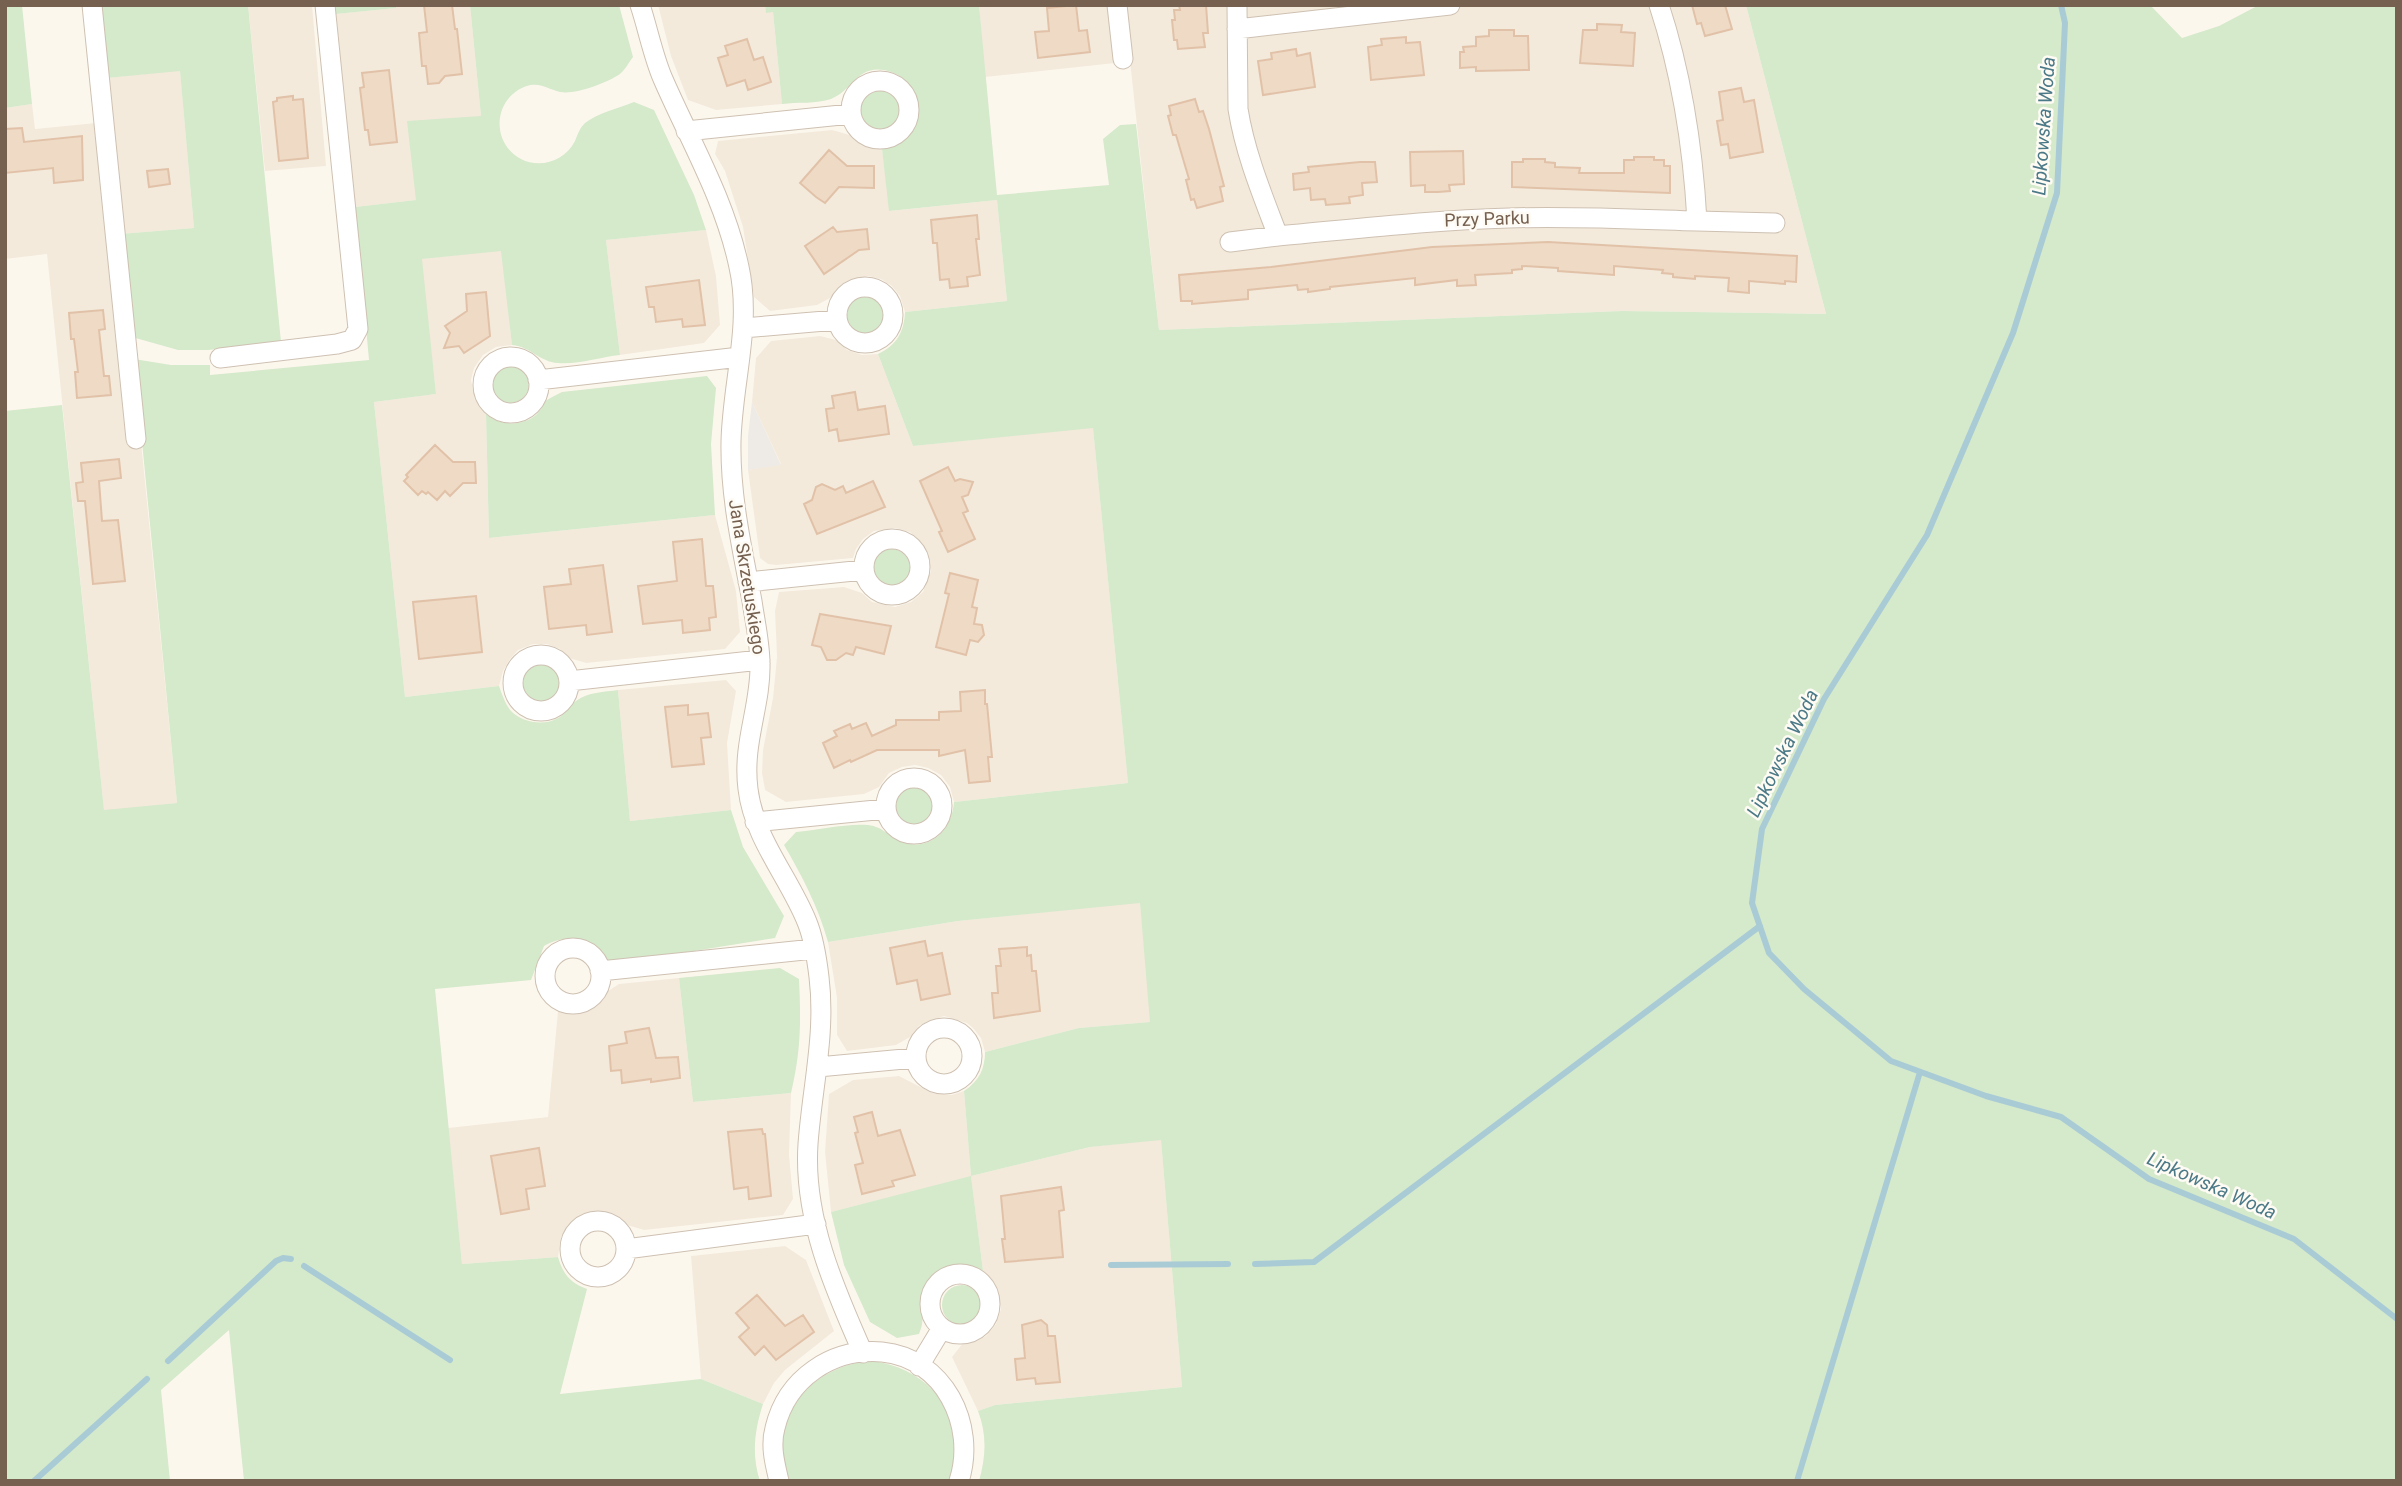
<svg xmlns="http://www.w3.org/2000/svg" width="2402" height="1486" font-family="Roboto,sans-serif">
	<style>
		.residential { fill: #f3eadc }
		.industrial { fill: #eeeae5 }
		.green { fill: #d5e9cb }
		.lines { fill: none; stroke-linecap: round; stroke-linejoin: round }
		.stream { stroke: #a9cbd6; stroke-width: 6 }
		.building { fill: #efdac6; stroke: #e1c2a8; stroke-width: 2 }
		.minor-casing { stroke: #cec1b2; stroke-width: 21 }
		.minor { stroke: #fff; stroke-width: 19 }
		.labels { text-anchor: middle; stroke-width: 5; stroke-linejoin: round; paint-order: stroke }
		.street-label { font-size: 18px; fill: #766150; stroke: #fefbf4 }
		.water-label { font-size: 19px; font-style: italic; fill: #4b7987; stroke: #fefbf4 }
	</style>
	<rect width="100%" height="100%" fill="#fcf7ed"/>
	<!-- residential -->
	<path class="residential" d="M248 5H312L326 166 265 171Z
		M396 5H470L481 116 416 200 355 207 336 14 396 8Z
		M658 5H765L766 12H773L782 104 716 110 688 100 671 56Z
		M979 5H1108L1115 63 985 77Z
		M1124 5H1746L1826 314 1622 311 1159 330Z
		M180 70 194 228 120 234 107 78Z
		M32 104 35 129 96 123 141 442 177 803 104 811 47 254 5 259V108Z
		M832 130 850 135 866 146 882 149 890 211 997 200 1007 301 905 312 900 296 892 286 881 279 868 276 845 282 830 298 817 305 770 311 754 297 743 227 725 171 715 154 718 141Z
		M706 230 716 276 720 325 704 343 620 355 606 240Z
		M502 250 512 345 496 347 483 355 474 368 471 380 475 400 486 414 489 538 715 515 736 591 740 632 725 649 586 663 569 658 560 649 547 644H533L518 650 510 659 503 671 499 686 405 697 374 402 436 394 421 259Z
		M820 336 836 340 847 350 862 355 878 354 913 446 1093 427 1128 783 954 802 950 787 941 775 928 768 915 765 902 767 889 773 879 787 864 794 786 802 765 790 762 773 763 750 773 698 777 657 775 611 779 592 844 587 862 593 872 602 895 607 911 602 923 592 931 571 927 552 918 539 910 532 895 528 874 531 863 539 856 549 853 558 776 565 768 564 760 558 748 470 781 464 752 402 756 358 771 341Z
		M726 680 736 691 727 743 731 810 630 821 618 690Z
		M1140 902 1151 1022 1079 1028 985 1052 981 1038 973 1028 967 1023 944 1016 920 1025 910 1037 896 1045 847 1051 837 1035V998L828 942 958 921Z
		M679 978 693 1102 791 1093 789 1155 793 1199 783 1215 644 1230 627 1225 610 1213 589 1212 581 1215 567 1227 561 1237 558 1257 462 1264 448 1128 548 1117 558 1011 568 1013 581 1012 590 1008 605 993 619 984Z
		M899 1076 932 1093 952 1095 964 1091 971 1176 1090 1147 1161 1139 1182 1387 995 1405 978 1411 952 1357 963 1343 977 1341 986 1336 996 1324 1001 1309 997 1288 983 1271 971 1177 831 1212 825 1152 829 1094 853 1080Z
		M785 1246 806 1260 834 1331 785 1370 774 1383 763 1404 701 1379 691 1256Z"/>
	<!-- industrial -->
	<path class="industrial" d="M752 402 781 465 748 470V436Z"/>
	<!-- green -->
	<path class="green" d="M5 5H22L32 104 5 108Z
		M100 5H248L281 342 208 350H178L132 337 120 234 194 228 180 71 107 78Z
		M335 5H396V8L336 14Z
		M470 5H619L633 57C629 62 625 70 620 74 607 83 575 95 560 92 547 89 539 81 524 87 493 100 491 143 521 159 540 169 565 161 575 141 578 134 579 129 585 123 598 113 619 108 634 102L654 110 694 195 706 230 606 240 620 355C601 357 576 365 558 363 540 362 531 347 512 345L501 251 422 259 436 394 374 402 405 697 499 686C502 694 505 704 511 711 521 722 543 726 556 719 566 715 568 706 576 701 588 692 604 692 618 690L630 821 731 810 743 847 784 916 775 938 613 964C586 944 577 929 544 946L531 980 435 989 462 1264 558 1257C563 1274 570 1283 587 1289L560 1394 701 1379 763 1404C755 1429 751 1454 760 1481H244L229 1330 161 1390 170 1481H5V411L62 405 104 810 177 803 134 359 171 365H210V375L369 360 355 207 416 200 407 121 481 116Z
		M765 5H979L997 195 1109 185 1103 139 1120 125 1136 124 1159 330 1622 311 1826 314 1746 5H2150L2182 38 2219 26 2259 5H2397V1481H979C986 1456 987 1435 978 1411L995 1405 1182 1387 1161 1140 1090 1147 971 1176 983 1271C954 1262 926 1266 922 1301 921 1316 925 1320 919 1334L897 1338 870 1322 844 1265 831 1212 971 1176 964 1091C979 1081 985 1069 985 1052L1079 1028 1150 1022 1140 903 958 921 828 942C818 906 802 876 784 845L796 832C817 830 849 823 868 825 884 827 889 837 902 842 931 852 952 829 954 802L1128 783 1093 428 913 446 878 354C897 345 904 332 905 312L1007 301 997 200 889 211 882 149C893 146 903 143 910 134 927 113 916 80 891 72 858 61 854 90 831 99 817 104 797 102 782 104L773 12 766 13Z
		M861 110a19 19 0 1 1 38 0a19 19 0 1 1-38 0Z
		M847 315a19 19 0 1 1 38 0a19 19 0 1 1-38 0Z
		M491 384a19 19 0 1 1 38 0a19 19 0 1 1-38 0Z
		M707 376 716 388 711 444 715 515 489 538 486 414C500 426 523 427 537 414 541 410 543 404 547 400 551 397 557 395 562 392Z
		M872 568a19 19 0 1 1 38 0a19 19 0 1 1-38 0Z
		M522 683a19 19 0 1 1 38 0a19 19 0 1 1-38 0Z
		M895 805a19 19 0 1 1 38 0a19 19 0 1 1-38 0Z
		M780 968 799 979C801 1022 801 1051 791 1093L693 1102 679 978Z
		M942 1305a20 20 0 1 1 40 0a20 20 0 1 1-40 0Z
		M872 1361C934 1369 970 1421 950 1481H790C765 1419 810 1365 872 1361Z"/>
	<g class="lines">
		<!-- stream -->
		<path class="stream" d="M2061 5 2065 23 2057 193 2013 333 1927 535 1824 699 1762 829 1752 903 1769 953 1804 989 1891 1061 1986 1096 2061 1117 2149 1179 2294 1239 2397 1319
			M1255 1264 1314 1262 1760 926
			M1111 1265 1228 1264
			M304 1266 450 1360
			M168 1361 276 1261 283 1258 291 1259
			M34 1481 147 1379
			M1797 1481 1920 1072"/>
	</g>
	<!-- building -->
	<path class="building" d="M424 5H452L455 29H457L462 74 445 76 439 83 428 84 426 66H422L419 33 427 32Z
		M1076 5 1079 31 1087 30 1090 52 1038 58 1035 32 1049 31 1047 8Z
		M1179 5H1206L1208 33H1203L1205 47 1178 49 1177 40H1174L1172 20H1175L1174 10H1180Z
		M1692 5H1725L1732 29 1705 36 1701 23 1697 24Z
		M1597 24 1622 25 1621 32 1635 33 1633 66 1580 63 1583 30H1597Z
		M1489 30H1514V36H1528L1529 70 1476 71V67L1460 68V52H1464L1463 47 1476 46V37L1489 36Z
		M1406 37V43L1420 42 1424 75 1371 80 1368 47 1382 45 1381 39Z
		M747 39 754 60 763 57 771 82 748 90 745 80 727 86 718 58 728 55 725 46Z
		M1296 49 1297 56 1310 53 1315 87 1263 95 1258 61 1272 59 1271 53Z
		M389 70 397 142 370 145 368 130H365L360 88 364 87 362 73Z
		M1741 88 1744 102 1754 100 1763 152 1730 158 1728 144 1721 145 1717 121 1723 120 1719 92Z
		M293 96V100L303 99 308 158 279 161 273 102 277 101V98Z
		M1195 99 1199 112 1203 111 1209 129 1224 186 1220 187 1223 201 1197 208 1194 199 1191 200 1186 180 1189 179 1176 135H1173L1168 116 1171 115 1169 106Z
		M22 128 24 142 82 136 83 180 54 183 53 168 5 173V129Z
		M829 150 847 166H874V188L839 187 825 203 816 197 800 183Z
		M1463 151 1464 184 1449 185 1450 191 1438 192H1425V185L1411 186 1410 152Z
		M1634 157H1654V160H1664V166H1670V193L1512 187V162H1523V159H1545V162L1555 163V167L1580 168 1579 173H1624V160H1634Z
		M1360 162H1375L1377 182 1362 183 1363 195 1349 197 1350 203 1326 205 1325 199 1311 200 1310 188 1294 190 1293 174 1309 172 1308 167Z
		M168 169 170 184 149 187 147 171Z
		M977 215 979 239H976L980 275 967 277 968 286 950 288 949 279 940 280 937 243H933L931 220Z
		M833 227 837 232 867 229 869 249 859 250 824 274 805 246Z
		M1548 242 1797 256 1796 282 1785 281V284L1749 281V293L1728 291 1729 278 1695 276V279L1673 277V274L1662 273 1663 270 1614 266V275L1558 271V268L1522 266V269L1512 270V273L1475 275 1476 285 1457 286V280L1415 285V278L1330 287V289L1308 292V289L1298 290 1297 285 1248 290V299L1192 304V301H1181L1179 275 1271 267 1432 247Z
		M699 280 705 325 683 327 682 319 656 322 654 307H649L646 287Z
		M486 292 490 336 464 353 459 346 444 348 450 333 445 326 467 311 466 294Z
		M103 310 105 329 99 330 104 376H109L111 395 77 398 75 372H78L74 339H71L69 313Z
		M855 392 858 410 885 406 889 434 839 441 837 429 829 431 826 409 834 408 832 396Z
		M435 445 453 462H475L476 483H463L450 496 445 491 437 500 428 492 426 494 422 491 418 495 404 481 408 477 406 475Z
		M119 459 121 478 99 481 102 521 118 520 125 581 93 584 85 501H78L76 483 83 482 81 463Z
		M948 467 955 481 960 479 973 482 968 495 962 497 968 511 963 513 975 539 948 552 939 532 942 531 920 481Z
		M873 481 885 507 817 534 804 504 812 500 816 487 822 484 835 490 843 486 846 493Z
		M702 539 706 586H713L716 617 709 618 710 630 683 633 682 620 643 624 638 586 677 581 673 542Z
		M603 565 612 632 587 635 586 625 549 629 544 587 571 584 569 569Z
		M950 573 978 580 972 607 977 608 974 624 982 625 984 635 978 642 970 640 966 655 936 647 949 594 945 593Z
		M476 596 482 652 419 659 413 602Z
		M820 614 891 626 884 654 856 647 853 655 846 653 836 660H827L821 647 812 645Z
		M985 690V704H987L992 757H988L990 781 969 783 965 750 939 756V750H877L851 762 850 760 834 768 823 743 837 736 834 731 850 724 852 729 866 723 872 736 896 725V720H939V712L961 711 960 692Z
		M688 705V715L708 713 711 737 701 738 704 764 672 767 665 707Z
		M925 941 928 956 942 953 950 994 921 1000 917 980 897 984 890 948Z
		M1027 947V956L1031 955 1032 971H1036L1040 1011 994 1018 992 993H998L996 966H1001L999 949Z
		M649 1028 656 1058 678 1057 680 1078 651 1082V1079L622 1083 621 1070 611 1071 609 1046 627 1043 625 1032Z
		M872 1112 878 1136 900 1130 915 1175 892 1181 894 1186 862 1194 855 1165 863 1163 855 1133 858 1132 854 1117Z
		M762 1129 763 1134H765L771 1196 749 1199 748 1187 734 1189 728 1132Z
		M539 1148 545 1186 526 1189 529 1209 501 1214 491 1156Z
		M1061 1187 1064 1210 1059 1211 1063 1257 1005 1262 1002 1239H1005L1001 1196Z
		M757 1295 785 1326 803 1315 814 1332 776 1360 764 1346 755 1355 739 1337 749 1328 736 1313Z
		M1041 1320 1047 1325 1048 1336H1055L1060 1382 1036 1384 1035 1378 1017 1380 1015 1359 1025 1358 1022 1325Z"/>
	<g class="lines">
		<!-- minor casing -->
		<g class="minor-casing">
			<path id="minor" d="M92 5 136 439
				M640 5C648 29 653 56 663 79 690 141 725 200 739 267 752 325 732 384 731 442 730 496 742 548 752 601 755 622 760 643 760 664 761 706 742 743 748 789 754 839 789 877 807 922 814 939 817 960 819 977 826 1034 812 1088 808 1144 803 1217 834 1288 863 1353
				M1117 5 1123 59
				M1237 5 1238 109C1245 153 1262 194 1278 236 1355 229 1431 220 1509 218 1571 216 1634 219 1697 221
				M1659 5C1682 75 1693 148 1697 221L1775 223
				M1237 29 1450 5
				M851 110a29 29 0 1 1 58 0a29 29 0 1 1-58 0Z
				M686 131 851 114
				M1230 242 1278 236
				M837 315a28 28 0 1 1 56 0a28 28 0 1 1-56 0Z
				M743 328 837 320
				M483 385a28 28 0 1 1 56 0a28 28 0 1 1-56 0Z
				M220 358 337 344 352 340 358 329 325 5
				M538 380 740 357
				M864 567a28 28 0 1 1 56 0a28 28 0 1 1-56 0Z
				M748 582 864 570
				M513 683a28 28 0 1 1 56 0a28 28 0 1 1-56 0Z
				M569 681 760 660
				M886 806a28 28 0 1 1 56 0a28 28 0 1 1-56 0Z
				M755 822 886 809
				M545 976a28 28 0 1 1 56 0a28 28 0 1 1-56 0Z
				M600 971 814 949
				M916 1056a28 28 0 1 1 56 0a28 28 0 1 1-56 0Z
				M818 1067 915 1058
				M570 1249a28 28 0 1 1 56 0a28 28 0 1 1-56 0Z
				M626 1249 816 1224
				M930 1304a30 30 0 1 1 60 0a30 30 0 1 1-60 0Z
				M919 1366 942 1328
				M779 1481C775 1464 770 1446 775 1428 787 1378 832 1348 882 1352 944 1358 977 1425 959 1481"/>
		</g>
		<!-- minor -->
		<use href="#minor" class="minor"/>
	</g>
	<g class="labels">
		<!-- street labels -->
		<g class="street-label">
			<text transform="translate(1487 219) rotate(-2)" y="6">Przy Parku</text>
			<text transform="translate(747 577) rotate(81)" y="6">Jana Skrzetuskiego</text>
		</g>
		<!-- water labels -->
		<g class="water-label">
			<text transform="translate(2043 126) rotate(-86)" y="7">Lipkowska Woda</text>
			<text transform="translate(1782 753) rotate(-64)" y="7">Lipkowska Woda</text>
			<text transform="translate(2212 1185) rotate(24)" y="7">Lipkowska Woda</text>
		</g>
	</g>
	<!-- border -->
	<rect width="2402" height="1486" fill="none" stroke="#766150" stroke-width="14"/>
</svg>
